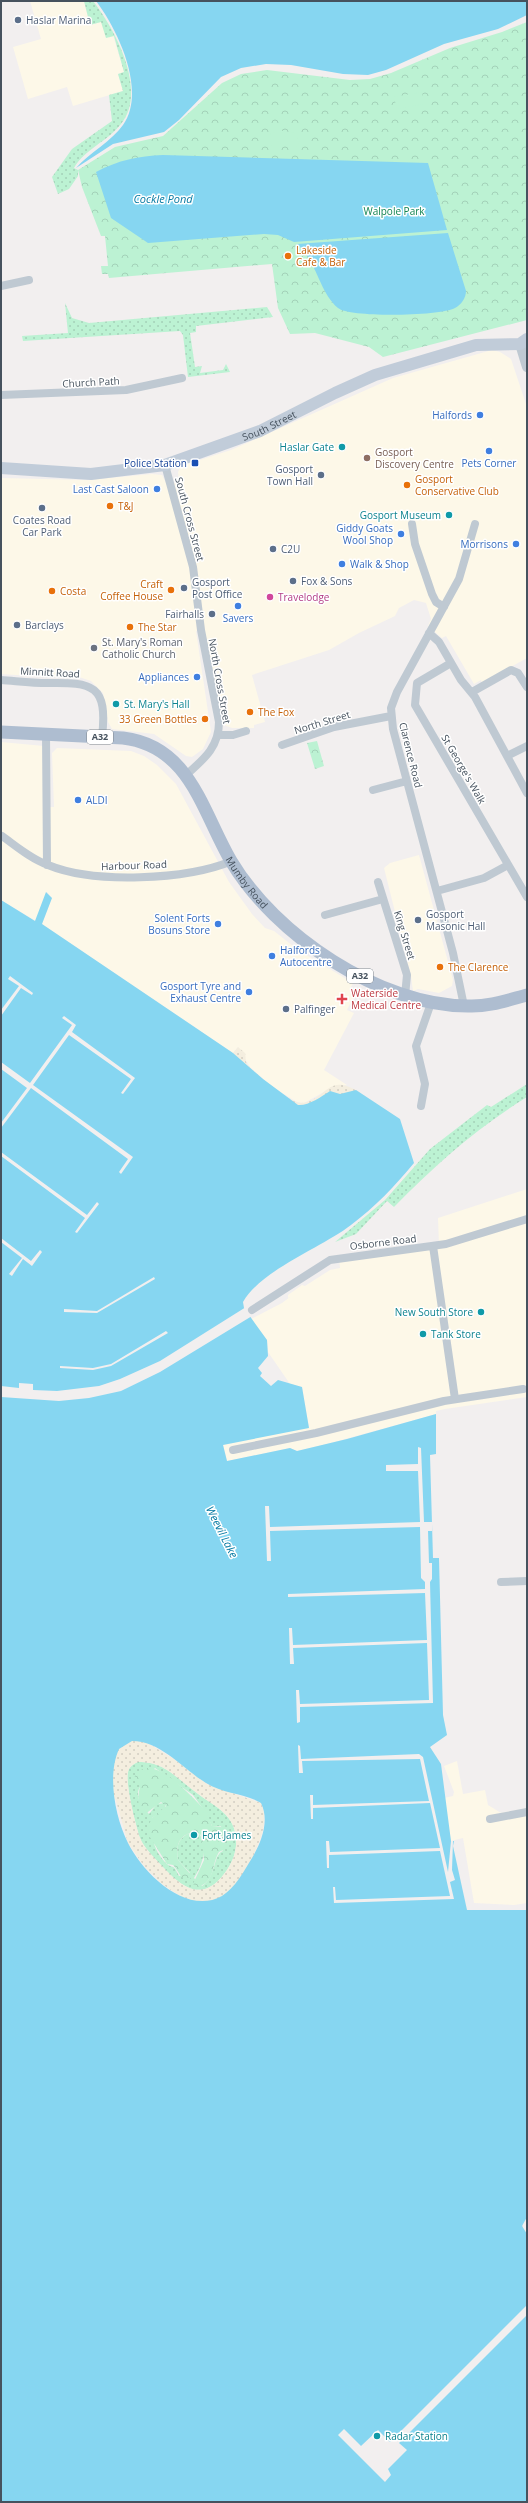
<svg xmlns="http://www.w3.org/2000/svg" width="528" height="2503" font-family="'Open Sans',sans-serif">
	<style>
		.commercial { fill: #fdf8e8 }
		.grass { fill: url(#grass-dots); fill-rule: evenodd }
		.forest { fill: url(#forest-crowns) }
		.sand { fill: url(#sand-dots); fill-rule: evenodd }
		.pitch { fill: #bcf2d3 }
		.water { fill: #86d6f1; fill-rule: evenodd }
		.pier { fill: #f2efef }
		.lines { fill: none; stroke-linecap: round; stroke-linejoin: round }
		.minor { stroke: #bfc9d2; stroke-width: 8 }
		.tertiary { stroke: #bfc9d2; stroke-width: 10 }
		.secondary { stroke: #c1ccd9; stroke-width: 12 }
		.primary { stroke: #aebdd0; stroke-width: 13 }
		.service-dot { fill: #5c6f8a; stroke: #fff; stroke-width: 1.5 }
		.food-dot { fill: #e8710a; stroke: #fff; stroke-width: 1.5 }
		.shop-dot { fill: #3f7fe0; stroke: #fff; stroke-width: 1.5 }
		.culture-dot { fill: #0f9aa8; stroke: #fff; stroke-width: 1.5 }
		.education-dot { fill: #8d6e63; stroke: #fff; stroke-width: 1.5 }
		.transit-dot { fill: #1a4fb4; stroke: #fff; stroke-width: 1.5 }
		.hotel-dot { fill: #d1479c; stroke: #fff; stroke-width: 1.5 }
		.worship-dot { fill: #6b7280; stroke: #fff; stroke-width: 1.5 }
		.health-dot { fill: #e0444e; stroke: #fff; stroke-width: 1.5 }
		.labels { text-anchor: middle; stroke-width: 3; stroke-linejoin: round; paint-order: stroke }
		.shield { fill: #fff; stroke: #7e868e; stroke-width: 1 }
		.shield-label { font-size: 9px; font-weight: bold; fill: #46525e }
		.service-label { font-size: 10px; fill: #4e5e75; stroke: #fff; text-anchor: start }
		.park-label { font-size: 10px; fill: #128451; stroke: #fff }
		.food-label { font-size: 10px; fill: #c56008; stroke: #fff; text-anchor: start }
		.street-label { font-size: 10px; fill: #46525e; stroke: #fff }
		.shop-label { font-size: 10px; fill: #366cbe; stroke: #fff; text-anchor: end }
		.culture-label { font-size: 10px; fill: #0d838f; stroke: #fff; text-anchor: start }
		.education-label { font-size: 10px; fill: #785e54; stroke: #fff; text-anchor: start }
		.transit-label { font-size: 10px; fill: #164399; stroke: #fff; text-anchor: end }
		.hotel-label { font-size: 10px; fill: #b23c85; stroke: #fff; text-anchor: start }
		.worship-label { font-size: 10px; fill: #5b616d; stroke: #fff; text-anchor: start }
		.health-label { font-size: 10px; fill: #be3a42; stroke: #fff; text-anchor: start }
		.water-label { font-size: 11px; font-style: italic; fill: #057aa3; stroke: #fff }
	</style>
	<defs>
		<pattern id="grass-dots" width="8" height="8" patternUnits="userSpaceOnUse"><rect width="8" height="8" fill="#bcf2d3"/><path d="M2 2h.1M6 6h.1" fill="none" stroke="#a3d1b8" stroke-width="1.8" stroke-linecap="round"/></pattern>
		<pattern id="forest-crowns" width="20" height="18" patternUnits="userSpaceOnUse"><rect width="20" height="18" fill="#bcf2d3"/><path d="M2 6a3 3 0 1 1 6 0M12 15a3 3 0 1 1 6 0" fill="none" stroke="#a3d1b8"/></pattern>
		<pattern id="sand-dots" width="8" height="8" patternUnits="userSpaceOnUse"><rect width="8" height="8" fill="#f4eedf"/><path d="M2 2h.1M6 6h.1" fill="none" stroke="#d3cec2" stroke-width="1.8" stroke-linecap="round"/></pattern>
	</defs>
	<rect width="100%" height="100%" fill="#f2efef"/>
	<!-- commercial -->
	<path class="commercial" d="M30 1H84L90 25 101 22 113 35 124 72 118 74 123 91 73 106 67 87 28 99 13 47 41 39Z
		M492 350 500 352 511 359 527 407V658L482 683 481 680 474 684 446 636 442 638 428 626 431 619 426 603 414 600 399 608 395 616 359 633 329 650 252 675 265 722 254 725V728H232L224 725 203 630 196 631 211 732 203 749 192 757 186 756 154 734 112 729 108 722 103 693 91 681 79 677H45L1 674V478L87 480 152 474 162 475 167 485 179 482 178 472 181 466 231 450 393 378Z
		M1 742 44 746 46 807H54L52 753 57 748 131 751 144 756 157 765 176 784 229 882 252 914 265 928 274 931 298 950 353 983 350 989 356 992 347 1010 354 1013 324 1070 347 1085 333 1087 304 1103 297 1102 271 1086 250 1067 238 1047 233 1053 42 924 52 898 47 892 36 921 1 900Z
		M419 855 453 980 452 986 439 993 418 989 413 991 411 976 384 868 390 863Z
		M527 1189V1397L445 1409 436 1411V1414L327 1444 297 1451 290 1448 227 1461 223 1444 309 1427 302 1387 290 1384 268 1352 267 1340 251 1319 282 1303 290 1297 288 1298V1295L302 1285 305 1286 330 1270 340 1268 339 1258 439 1245 438 1218Z
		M457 1761 463 1794 485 1790 488 1805 501 1813 527 1808V1903L514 1905 474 1903 463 1838 451 1841 444 1798 453 1796 454 1792 444 1766Z"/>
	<!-- grass -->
	<path class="grass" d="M84 1H93C115 29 148 91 121 124 108 141 85 149 74 168L78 170V176L69 189 58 194 52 177 72 149 112 121 109 95 123 91 118 74 124 72 114 36 106 38 101 22 90 25Z
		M65 303 72 318 89 323 267 307 273 317 196 326V332L190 333 195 367 202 366 200 373 223 370 226 364 230 372 188 377 183 335 180 331 23 341 22 336 68 333Z
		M527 1084V1097C477 1128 435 1165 394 1207L387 1201 356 1234 335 1242 385 1200 430 1149 487 1105 491 1107Z
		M138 1762C164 1762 173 1775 193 1790 215 1808 238 1813 236 1846 235 1859 227 1872 218 1881 196 1902 176 1881 160 1864 153 1856 144 1848 140 1838 136 1827 125 1783 128 1772 129 1767 133 1764 138 1762ZM155 1768 193 1795 206 1813 212 1826H221L223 1837H216L215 1840 223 1851C213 1854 216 1878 202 1886L194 1878C202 1866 210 1845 197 1831 180 1834 175 1844 178 1860L190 1873 179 1876C173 1863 173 1869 167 1864 152 1849 152 1837 152 1818L165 1809V1803L157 1804 149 1814C129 1794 139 1786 155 1768Z"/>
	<!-- forest -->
	<path class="forest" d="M527 22V320L383 357 369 347 315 333 290 334 278 308 272 264 109 278 108 274H102L101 266H108L105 236H101L82 187 78 170 115 147 163 136 222 83 241 74 267 70 350 80 370 79 391 73 450 48 502 32Z
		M317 741 324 766 315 769 307 743Z
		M146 1768C165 1766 192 1797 204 1809 208 1813 210 1821 212 1826L225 1827 228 1830 226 1835 216 1837 215 1840 222 1843 225 1849 219 1852C211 1865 216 1881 198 1887L193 1884 204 1860 201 1835 197 1832C180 1833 175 1844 178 1860L192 1876 190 1879C179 1880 180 1872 173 1865L167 1864 146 1831 152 1818 166 1806 161 1802 144 1815C136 1806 138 1796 140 1786L134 1780C135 1772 139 1770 146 1768Z"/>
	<!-- sand -->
	<path class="sand" d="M238 1047 245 1053C246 1057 245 1061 247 1064 254 1073 292 1105 302 1103 329 1099 326 1071 361 1093L297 1106 257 1078 233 1053Z
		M17 1608 136 1736 174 1759 207 1784 261 1803C269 1820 261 1838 254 1854L527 2217 522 2226 527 2234V2270L177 1894 162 1884 144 1866 128 1843 116 1801ZM138 1762C164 1762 173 1775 193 1790 215 1808 238 1813 236 1846 235 1859 227 1872 218 1881 196 1902 176 1881 160 1864 153 1856 144 1848 140 1838 136 1827 125 1783 128 1772 129 1767 133 1764 138 1762Z"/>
	<!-- pitch -->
	<path class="pitch" d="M422 92 424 104 397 109 394 97Z
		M278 130 294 133 300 141 296 147H287L281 143 268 147 263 143 265 137Z"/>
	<!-- water -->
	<path class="water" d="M96 1H527V15L498 29 444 44 386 70 368 75 343 74 291 65 266 64 241 68 221 77 179 120 164 132 113 144 76 168C89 153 112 141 123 125 147 91 118 30 96 1Z
		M163 155 428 163 447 230 294 242 278 235 264 234 148 243 111 218 96 172C119 160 138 156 163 155Z
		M448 233 466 291C466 298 461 305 455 308 441 316 350 318 338 308 319 292 317 261 297 244Z
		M46 892 52 898 42 924 233 1053 263 1079 298 1105C308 1106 321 1097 330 1091L340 1094 356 1090 400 1119 414 1163C395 1186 375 1207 351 1225 321 1248 261 1270 243 1302L244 1308 267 1340 268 1356 258 1368 262 1373 260 1376 271 1386 278 1380 302 1387 309 1428 223 1445 227 1461 290 1448 297 1451 347 1439 436 1414V1454L430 1455 433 1558H439L443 1715 447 1735 430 1747 441 1764 451 1841H454L453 1846 467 1910H527V2217L522 2226 527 2234V2502H1V900L35 921ZM132 1741C161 1741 183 1769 206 1783 223 1794 245 1793 261 1803 270 1821 261 1843 252 1858 244 1871 235 1888 222 1896 186 1916 143 1873 128 1843 115 1817 107 1775 119 1749Z"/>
	<!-- pier -->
	<path class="pier" d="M10 976 33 993 32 995 21 988 1 1016V1010L19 986 8 979Z
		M64 1016 76 1025 72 1032 135 1078 123 1094 121 1093 131 1079 69 1035 33 1085 133 1157 121 1174 119 1172 128 1159 31 1088 1 1128V1123L27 1088 1 1069V1062L30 1083 72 1025 62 1018Z
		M1 1152 87 1215 97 1202 99 1204 77 1233 75 1232 85 1218 1 1156Z
		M1 1238 31 1261 40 1250 42 1252 32 1266 23 1259 12 1276 9 1274 22 1258 1 1242Z
		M154 1277 155 1279 97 1313 64 1312V1309L97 1311Z
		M246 1307 252 1316 160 1372 121 1391 89 1398 59 1401 1 1397V1386L19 1388V1383L33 1384V1390L57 1391 99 1386 120 1379 160 1361Z
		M166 1331 168 1333 111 1366 93 1370 60 1368V1366L93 1368 111 1364Z
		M418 1447 421 1448 424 1522H432V1531H428L429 1563H432V1579L430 1582 433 1703 300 1707V1722L297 1723 296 1690H299L300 1704 429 1700 427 1643 293 1648 294 1664H290L289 1628H292L293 1645 427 1640 425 1593 288 1597V1594L425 1589V1582L421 1578 420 1527 270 1531 271 1561H267L265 1506H269L270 1527 420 1522 418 1471H386V1465L418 1464Z
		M298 1745 300 1746 301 1759 419 1754 423 1757 448 1872 451 1841H453L452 1870 455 1880 450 1882 454 1899 334 1903 333 1887H335L336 1900 450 1896 440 1851 329 1855V1868H327L326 1841H329L330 1852 440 1848 430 1803 313 1808V1819H311L310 1795H313V1805L429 1801 420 1759 302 1761 303 1773H299Z
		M527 2305V2315L399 2443 407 2450 388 2469 391 2475 385 2482 338 2435 344 2429 361 2446 378 2430 390 2442Z"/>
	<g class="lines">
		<!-- minor -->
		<path class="minor" d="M1 286 29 280
			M1 395 126 390 182 378
			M165 465 193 567 201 630 219 722C219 747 204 759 186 775
			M412 524 415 544 432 594 436 602 444 607
			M429 633 439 642 461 680 475 697 527 793
			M451 663 417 683 415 705 527 897
			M1 680C16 681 32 683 47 683 93 682 108 685 102 737
			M472 692 511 670 518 673 527 687
			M46 734 47 865
			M219 735H233L246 731
			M282 745 334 727 391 716
			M509 755 527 746
			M373 790 407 781
			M2 836C16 846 31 859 48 865 94 884 186 880 232 861
			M378 882 407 975 405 996
			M437 891 484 878 508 865
			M325 915 383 899
			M464 1006 453 953 393 729 391 708 397 692 459 579 475 524
			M421 1106 425 1084 416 1046 431 1003
			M433 1246 455 1399
			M252 1310 330 1260 446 1244 527 1219
			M233 1450 316 1433 444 1401 523 1389
			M501 1582 527 1581
			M490 1819 527 1812"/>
		<!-- tertiary -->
		<path class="tertiary" d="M520 344 527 367"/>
		<!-- secondary -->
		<path class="secondary" id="s1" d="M1 468 91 474 165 465 260 431 335 393 375 375 476 345 520 344 527 339"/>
		<!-- primary -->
		<path class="primary" id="s2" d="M1 732 123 738C190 746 202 811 231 861 275 935 380 1006 468 1006 488 1007 508 1000 527 995"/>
	</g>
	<!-- markers -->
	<g class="service-dot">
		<circle cx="18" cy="20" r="4"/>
		<circle cx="321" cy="475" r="4"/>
		<circle cx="42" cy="508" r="4"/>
		<circle cx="273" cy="549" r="4"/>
		<circle cx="293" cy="581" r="4"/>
		<circle cx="184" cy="588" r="4"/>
		<circle cx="212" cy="614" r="4"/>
		<circle cx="17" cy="625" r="4"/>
		<circle cx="418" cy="920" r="4"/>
		<circle cx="286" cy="1009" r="4"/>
	</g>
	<g class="food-dot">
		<circle cx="288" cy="256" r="4"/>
		<circle cx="407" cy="485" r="4"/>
		<circle cx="110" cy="506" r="4"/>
		<circle cx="171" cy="590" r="4"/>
		<circle cx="52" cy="591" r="4"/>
		<circle cx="130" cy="627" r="4"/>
		<circle cx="250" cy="712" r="4"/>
		<circle cx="205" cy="719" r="4"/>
		<circle cx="440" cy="967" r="4"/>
	</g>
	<g class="shop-dot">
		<circle cx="480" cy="415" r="4"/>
		<circle cx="489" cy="451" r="4"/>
		<circle cx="157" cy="489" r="4"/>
		<circle cx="401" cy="534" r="4"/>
		<circle cx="516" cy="544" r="4"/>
		<circle cx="342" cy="564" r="4"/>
		<circle cx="238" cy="606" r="4"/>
		<circle cx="197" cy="677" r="4"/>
		<circle cx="78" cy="800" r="4"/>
		<circle cx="218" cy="924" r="4"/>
		<circle cx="272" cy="956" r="4"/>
		<circle cx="249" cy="992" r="4"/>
	</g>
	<g class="culture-dot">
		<circle cx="342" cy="447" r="4"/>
		<circle cx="449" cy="515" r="4"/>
		<circle cx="116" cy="704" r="4"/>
		<circle cx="481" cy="1312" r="4"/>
		<circle cx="423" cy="1334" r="4"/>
		<circle cx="194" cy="1835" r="4"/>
		<circle cx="377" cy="2436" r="4"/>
	</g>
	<circle class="education-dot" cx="367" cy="458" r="4"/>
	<rect class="transit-dot" x="191" y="459" width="8" height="8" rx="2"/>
	<circle class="hotel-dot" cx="270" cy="597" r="4"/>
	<circle class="worship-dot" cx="94" cy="648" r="4"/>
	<path class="health-dot" d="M340 993h4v4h4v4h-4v4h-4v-4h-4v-4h4z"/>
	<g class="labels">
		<!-- shield labels -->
		<g class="shield">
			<rect x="87" y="730" width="26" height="14" rx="3"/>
			<rect x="347" y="969" width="26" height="14" rx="3"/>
		</g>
		<g class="shield-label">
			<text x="100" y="740">A32</text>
			<text x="360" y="979">A32</text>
		</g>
		<!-- service labels -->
		<g class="service-label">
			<text x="26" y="24">Haslar Marina</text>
			<text x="313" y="473" text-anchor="end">Gosport<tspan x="313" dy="12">Town Hall</tspan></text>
			<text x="42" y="524" text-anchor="middle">Coates Road<tspan x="42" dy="12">Car Park</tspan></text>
			<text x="281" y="553">C2U</text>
			<text x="301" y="585">Fox &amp; Sons</text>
			<text x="192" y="586">Gosport<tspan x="192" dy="12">Post Office</tspan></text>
			<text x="204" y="618" text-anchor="end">Fairhalls</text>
			<text x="25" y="629">Barclays</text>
			<text x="426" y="918">Gosport<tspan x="426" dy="12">Masonic Hall</tspan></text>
			<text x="294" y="1013">Palfinger</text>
		</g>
		<!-- park labels -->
		<g class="park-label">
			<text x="394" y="215">Walpole Park</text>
		</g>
		<!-- food labels -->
		<g class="food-label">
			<text x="296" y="254">Lakeside<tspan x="296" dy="12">Cafe &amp; Bar</tspan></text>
			<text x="415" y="483">Gosport<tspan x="415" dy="12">Conservative Club</tspan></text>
			<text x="118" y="510">T&amp;J</text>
			<text x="163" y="588" text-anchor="end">Craft<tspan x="163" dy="12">Coffee House</tspan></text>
			<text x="60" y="595">Costa</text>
			<text x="138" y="631">The Star</text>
			<text x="258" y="716">The Fox</text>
			<text x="197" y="723" text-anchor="end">33 Green Bottles</text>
			<text x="448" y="971">The Clarence</text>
		</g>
		<!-- street labels -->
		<g class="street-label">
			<text transform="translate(91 382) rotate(-3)" y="4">Church Path</text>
			<text dy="4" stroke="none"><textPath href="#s1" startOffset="276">South Street</textPath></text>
			<text transform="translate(190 519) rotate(75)" y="4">South Cross Street</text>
			<text transform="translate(50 672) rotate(3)" y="4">Minnitt Road</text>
			<text transform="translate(220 681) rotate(80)" y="4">North Cross Street</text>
			<text transform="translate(322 722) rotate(-17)" y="4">North Street</text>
			<text transform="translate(411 755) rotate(76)" y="4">Clarence Road</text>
			<text transform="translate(464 769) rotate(60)" y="4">St George's Walk</text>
			<text transform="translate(134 865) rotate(-2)" y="4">Harbour Road</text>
			<text dy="4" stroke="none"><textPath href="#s2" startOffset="321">Mumby Road</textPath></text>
			<text transform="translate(405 935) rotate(73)" y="4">King Street</text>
			<text transform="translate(383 1242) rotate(-7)" y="4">Osborne Road</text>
		</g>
		<!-- shop labels -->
		<g class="shop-label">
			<text x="472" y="419">Halfords</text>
			<text x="489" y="467" text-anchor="middle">Pets Corner</text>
			<text x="149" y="493">Last Cast Saloon</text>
			<text x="393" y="532">Giddy Goats<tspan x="393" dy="12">Wool Shop</tspan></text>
			<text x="508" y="548">Morrisons</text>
			<text x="350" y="568" text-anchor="start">Walk &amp; Shop</text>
			<text x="238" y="622" text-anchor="middle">Savers</text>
			<text x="189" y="681">Appliances</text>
			<text x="86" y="804" text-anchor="start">ALDI</text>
			<text x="210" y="922">Solent Forts<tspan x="210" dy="12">Bosuns Store</tspan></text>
			<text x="280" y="954" text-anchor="start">Halfords<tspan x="280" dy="12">Autocentre</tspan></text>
			<text x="241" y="990">Gosport Tyre and<tspan x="241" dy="12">Exhaust Centre</tspan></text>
		</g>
		<!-- culture labels -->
		<g class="culture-label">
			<text x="334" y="451" text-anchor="end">Haslar Gate</text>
			<text x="441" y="519" text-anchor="end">Gosport Museum</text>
			<text x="124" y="708">St. Mary's Hall</text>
			<text x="473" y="1316" text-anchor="end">New South Store</text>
			<text x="431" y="1338">Tank Store</text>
			<text x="202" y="1839">Fort James</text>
			<text x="385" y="2440">Radar Station</text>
		</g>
		<!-- education labels -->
		<g class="education-label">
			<text x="375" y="456">Gosport<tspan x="375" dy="12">Discovery Centre</tspan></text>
		</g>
		<!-- transit labels -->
		<g class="transit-label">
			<text x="187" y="467">Police Station</text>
		</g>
		<!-- hotel labels -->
		<g class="hotel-label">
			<text x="278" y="601">Travelodge</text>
		</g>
		<!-- worship labels -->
		<g class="worship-label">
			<text x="102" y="646">St. Mary's Roman<tspan x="102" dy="12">Catholic Church</tspan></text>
		</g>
		<!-- health labels -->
		<g class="health-label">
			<text x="351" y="997">Waterside<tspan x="351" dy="12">Medical Centre</tspan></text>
		</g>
		<!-- water labels -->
		<g class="water-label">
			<text x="163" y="203">Cockle Pond</text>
			<text transform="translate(222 1532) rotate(63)" y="4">Weevil Lake</text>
		</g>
	</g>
	<!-- border -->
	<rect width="528" height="2503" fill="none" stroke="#46525e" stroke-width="4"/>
</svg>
